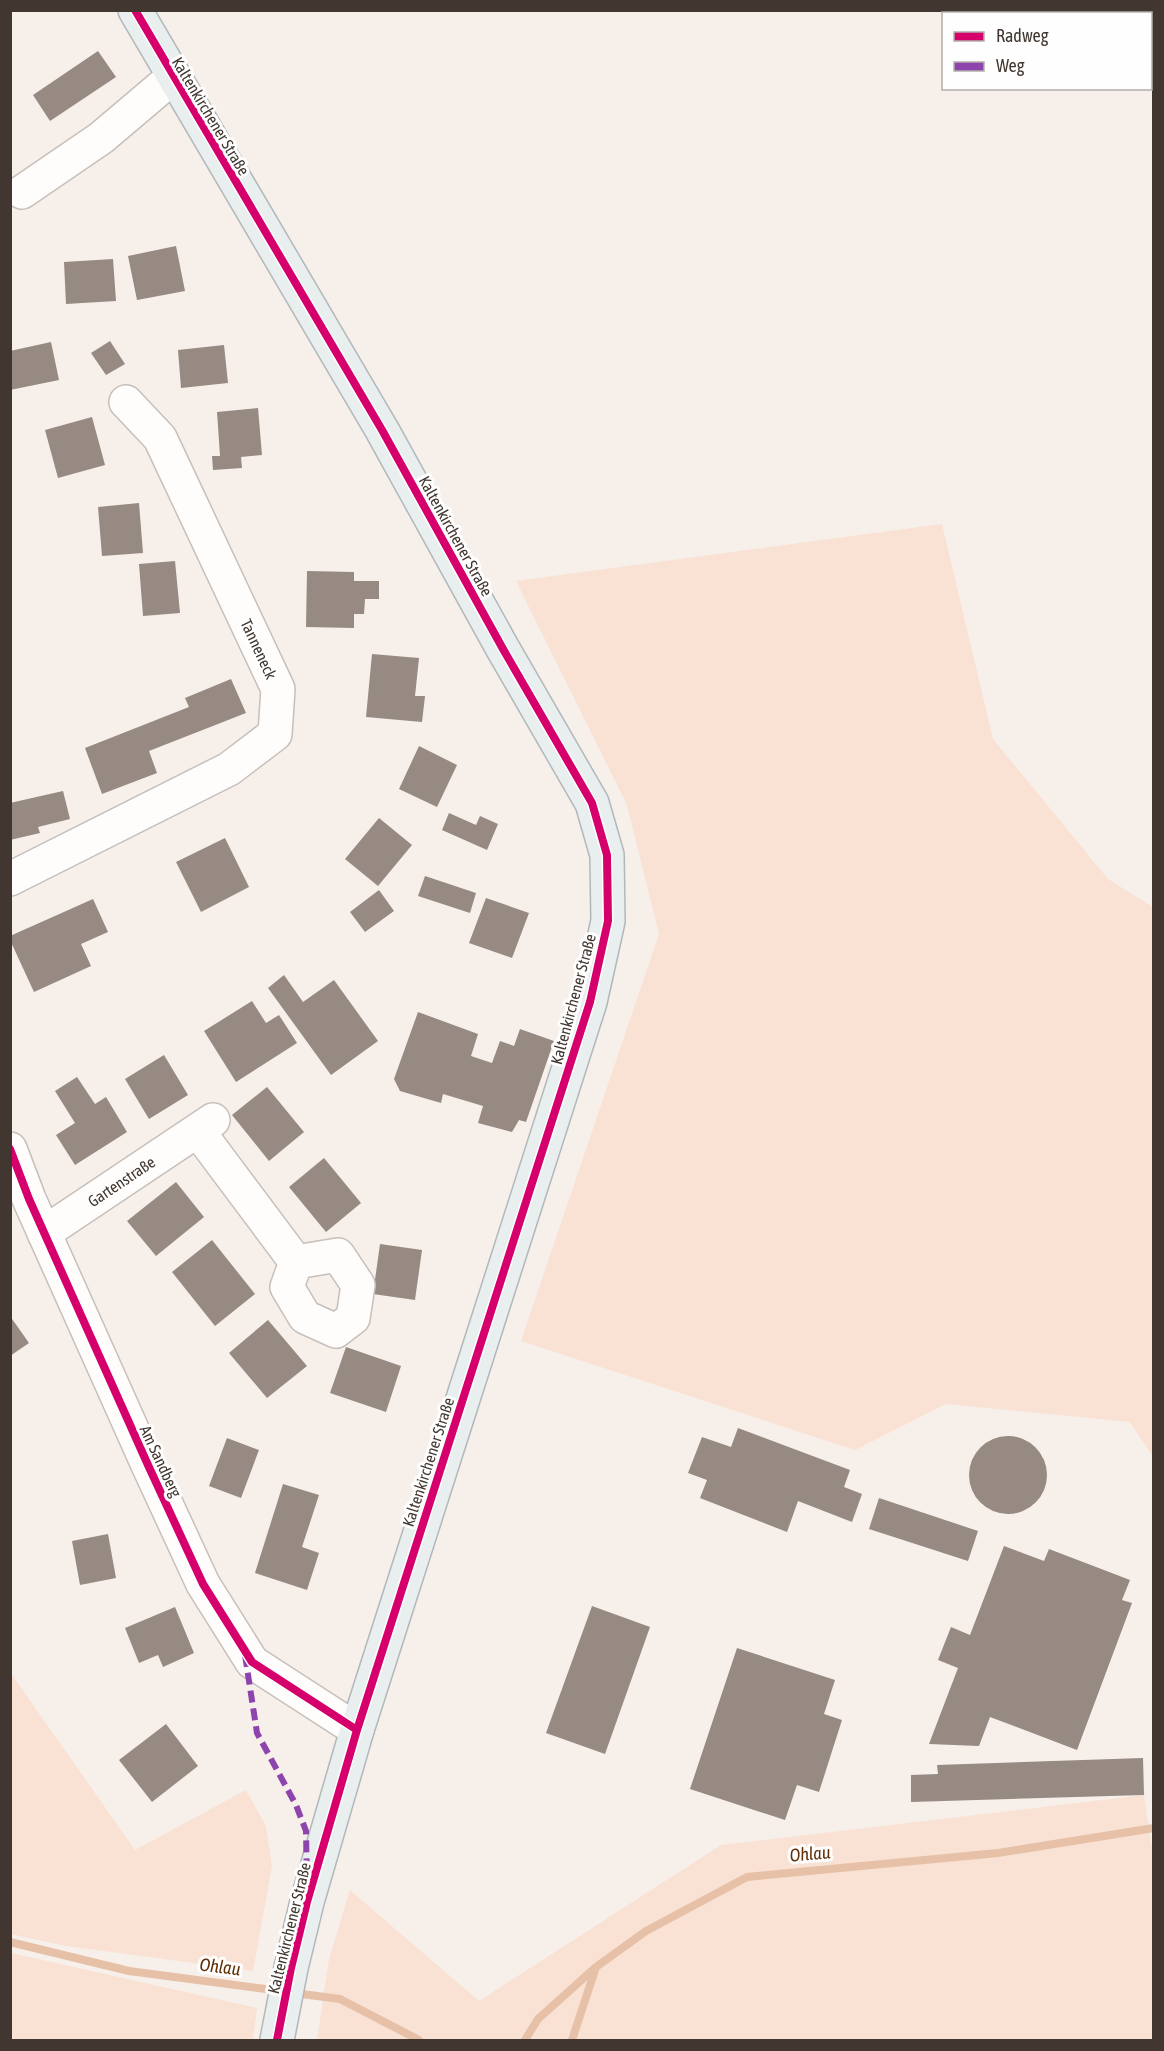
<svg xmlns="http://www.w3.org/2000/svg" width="1164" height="2051" font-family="'Asap Condensed',sans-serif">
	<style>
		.green { fill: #f9e2d4 }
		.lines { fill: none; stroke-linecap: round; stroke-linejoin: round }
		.stream { stroke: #e6c0a7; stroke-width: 8 }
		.building { fill: #968a82 }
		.minor-casing { stroke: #c7bfba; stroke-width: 36 }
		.major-casing { stroke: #b1b8b9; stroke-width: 36 }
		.minor { stroke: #fefdfc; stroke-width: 33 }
		.major { stroke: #e9eeef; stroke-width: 33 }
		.quiet { stroke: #8e44ad; stroke-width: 6; stroke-dasharray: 12 6; stroke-linecap: butt }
		.cycleway-casing { stroke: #fefefe; stroke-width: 11 }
		.cycleway { stroke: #d6006c; stroke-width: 8 }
		.labels { text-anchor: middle; stroke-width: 6; stroke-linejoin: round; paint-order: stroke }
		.street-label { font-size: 16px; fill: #413730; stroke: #fefefe }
		.water-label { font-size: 18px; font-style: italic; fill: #5f3007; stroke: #fefefe }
	</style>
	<rect width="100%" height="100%" fill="#f7efea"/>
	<!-- green -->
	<path class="green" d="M942 524 993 739 1108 879 1153 907V1457L1130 1422 946 1404 855 1450 521 1341 659 934 627 805 516 581Z
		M10 1672 135 1850 246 1790 266 1826 272 1866 253 1971 66 1946 11 1934Z
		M1144 1795 1153 1856V2040H317L329 1959 350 1890 479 2001 721 1845Z
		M11 1953 257 2008 253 2040H11Z"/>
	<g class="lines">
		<!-- stream -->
		<path class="stream" d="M10 1942 129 1971 281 1991
			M294 1993 340 1999 419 2040
			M525 2040 538 2019 596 1967 646 1931 747 1877 998 1853 1154 1828
			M572 2040 595 1970"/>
	</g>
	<!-- building -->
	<path class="building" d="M98 51 116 77 50 121 33 95Z
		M176 246 185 291 137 300 128 256Z
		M113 259 116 301 66 304 64 262Z
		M110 341 125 364 106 375 91 353Z
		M51 342 59 380 10 390V351Z
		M224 345 228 383 181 388 178 350Z
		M258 408 262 455 241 457 242 468 213 470 212 456H220L217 412Z
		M92 417 105 465 58 478 45 430Z
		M139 503 143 553 102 556 98 507Z
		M175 561 180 613 143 616 139 564Z
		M307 571 354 572V581H379V599H365L364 614H354V628L306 627Z
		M372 654 419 658 415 696H425L422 722 366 717Z
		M231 679 246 713 149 751 157 773 102 794 85 748 189 707 185 698Z
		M419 746 457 765 437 807 399 789Z
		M63 791 70 819 38 827 40 833 10 840V803Z
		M449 813 476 825 480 816 498 824 487 850 442 830Z
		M379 818 412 845 378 886 345 859Z
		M225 838 249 887 201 912 176 862Z
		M425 876 476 893 470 913 418 896Z
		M379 890 394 911 365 932 350 912Z
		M486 898 529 913 512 958 469 943Z
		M93 899 108 932 81 944 91 966 34 992 10 940V936Z
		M284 975 303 1002 334 980 378 1041 331 1075 268 988Z
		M252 1001 266 1023 279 1015 297 1043 236 1082 204 1031Z
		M418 1012 478 1034 471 1056 492 1063 500 1041 514 1046 520 1029 554 1041 526 1122 519 1120 512 1132 478 1123 483 1106 443 1094 441 1103 400 1091 394 1079Z
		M164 1055 188 1095 149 1119 125 1079Z
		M77 1077 95 1104 106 1097 127 1132 75 1165 56 1135 75 1123 55 1091Z
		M267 1087 304 1132 269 1161 232 1115Z
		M324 1158 361 1203 326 1232 289 1187Z
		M176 1182 204 1217 156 1256 127 1221Z
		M212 1240 255 1294 215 1326 172 1272Z
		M380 1244 422 1250 415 1300 373 1294Z
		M10 1316 29 1343 10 1356Z
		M268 1320 307 1366 267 1398 229 1353Z
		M346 1347 401 1366 386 1412 330 1393Z
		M738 1428 850 1470 844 1487 862 1494 852 1522 798 1501 787 1532 700 1498 707 1480 688 1473 702 1437 731 1447Z
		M969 1475a39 39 0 1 1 78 0a39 39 0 1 1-78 0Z
		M227 1438 259 1450 241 1498 209 1486Z
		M283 1484 319 1495 302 1547 319 1553 307 1590 255 1573Z
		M879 1498 978 1531 968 1561 869 1529Z
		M108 1534 116 1578 80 1585 72 1541Z
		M1004 1546 1044 1561 1049 1549 1130 1580 1122 1600 1132 1603 1077 1750 990 1717 979 1746 929 1744 958 1668 938 1660 951 1627 970 1635Z
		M592 1606 650 1627 605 1754 546 1733Z
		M175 1607 194 1653 163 1667 158 1655 139 1663 125 1628Z
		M737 1648 835 1680 824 1714 842 1720 819 1792 797 1785 785 1820 690 1789Z
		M166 1724 198 1766 152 1802 119 1760Z
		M1143 1758 1144 1795 911 1802V1775L938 1774 937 1765Z"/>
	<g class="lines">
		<!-- minor casing -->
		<g class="minor-casing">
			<g id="minor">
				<path d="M22 192 101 138 173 77"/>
				<path d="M10 879 229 769 275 734 278 689 160 438 126 402"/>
				<path d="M198 1131 296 1262 287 1287 305 1317 336 1331 353 1318 358 1285 338 1255 296 1262"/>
				<path d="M10 1149 29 1199 148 1465 203 1584 252 1662 357 1730"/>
				<path id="s1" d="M44 1233 213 1120"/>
			</g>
		</g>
		<!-- major casing -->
		<g class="major-casing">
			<path id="major" d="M135 10 382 430 503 649 592 803 607 855 608 921 590 1002 357 1730 307 1902 291 1968 277 2040"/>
		</g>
		<!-- minor -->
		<use href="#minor" class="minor"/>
		<!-- major -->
		<use href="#major" class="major"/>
		<!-- quiet -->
		<path class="quiet" d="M245 1655 257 1733 296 1805 306 1831 307 1886"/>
		<!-- cycleway casing -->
		<g class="cycleway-casing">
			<path id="cycleway" d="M135 10 382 430 503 649 592 803 607 855 608 921 590 1002 357 1730 307 1902 291 1968 277 2040
				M10 1149 29 1199 148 1465 203 1584 252 1662 357 1730"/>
		</g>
		<!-- cycleway -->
		<use href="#cycleway" class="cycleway"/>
	</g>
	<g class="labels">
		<!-- street labels -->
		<g class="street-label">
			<text transform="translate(211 116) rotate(59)" y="6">Kaltenkirchener Straße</text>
			<text transform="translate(456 536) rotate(61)" y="6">Kaltenkirchener Straße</text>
			<text transform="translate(259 649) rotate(65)" y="6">Tanneneck</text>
			<text transform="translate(573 999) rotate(-75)" y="6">Kaltenkirchener Straße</text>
			<text dy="6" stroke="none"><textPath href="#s1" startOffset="93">Gartenstraße</textPath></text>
			<text transform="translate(161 1461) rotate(65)" y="6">Am Sandberg</text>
			<text transform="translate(428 1462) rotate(-72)" y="6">Kaltenkirchener Straße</text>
			<text transform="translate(289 1928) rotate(-76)" y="6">Kaltenkirchener Straße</text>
		</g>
		<!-- water labels -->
		<g class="water-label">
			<text transform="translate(810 1854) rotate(-5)" y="6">Ohlau</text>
			<text transform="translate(220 1967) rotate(7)" y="6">Ohlau</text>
		</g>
	</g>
	<!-- border -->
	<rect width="1164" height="2051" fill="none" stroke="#413730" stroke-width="24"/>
	<!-- legend -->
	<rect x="942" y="12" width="210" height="78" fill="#fefefe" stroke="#b2aeac" stroke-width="1.5"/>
	<rect x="954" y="32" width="30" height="9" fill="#d6006c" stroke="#b2aeac" stroke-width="1.5"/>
	<text x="996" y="42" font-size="18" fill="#413730">Radweg</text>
	<rect x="954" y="62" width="30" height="9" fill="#8e44ad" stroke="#b2aeac" stroke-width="1.5"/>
	<text x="996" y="72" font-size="18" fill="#413730">Weg</text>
</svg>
